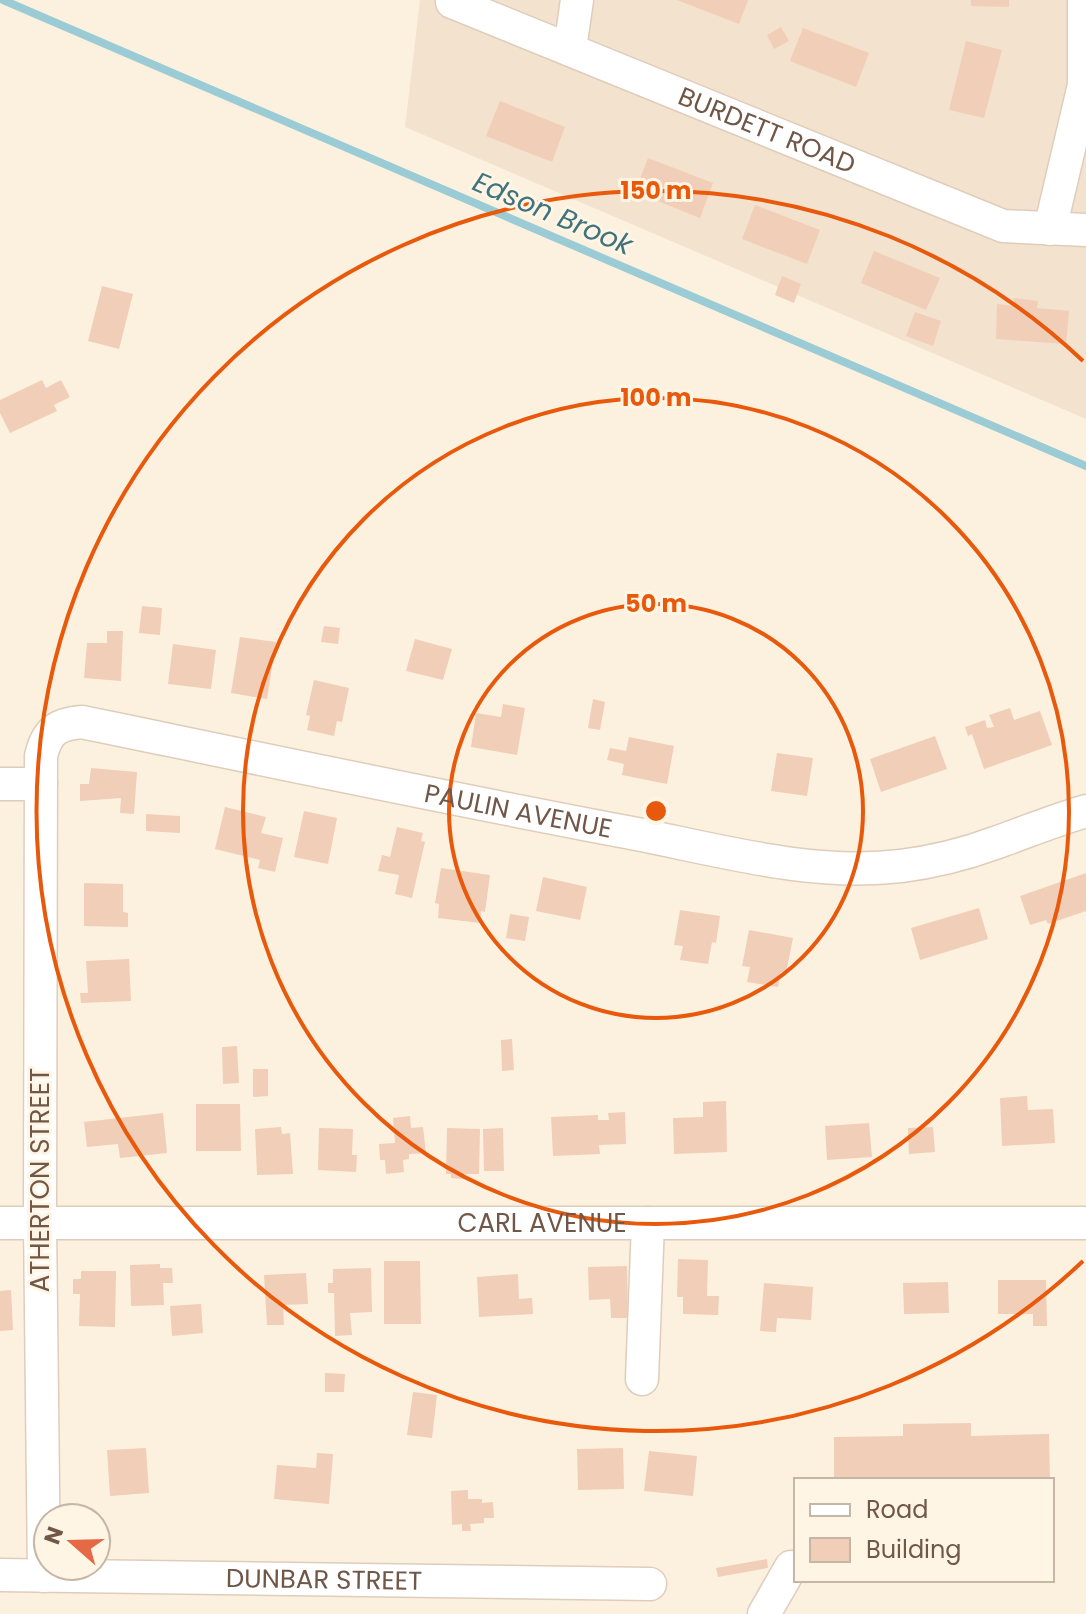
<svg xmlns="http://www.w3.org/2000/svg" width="1086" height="1614" font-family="Poppins,sans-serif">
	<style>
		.residential { fill: #f3e2ce }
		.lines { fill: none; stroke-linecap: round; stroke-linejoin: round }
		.stream { stroke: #9bccd6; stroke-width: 8 }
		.building { fill: #f1ceb7 }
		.minor-casing { stroke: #dfcdbc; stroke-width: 35 }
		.minor { stroke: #fff; stroke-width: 32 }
		.ring { fill: none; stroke: #e8590c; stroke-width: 4 }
		.labels { text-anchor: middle; stroke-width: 6; stroke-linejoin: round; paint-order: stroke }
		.street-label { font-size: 26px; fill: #715748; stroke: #fff5e5 }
		.water-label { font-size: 28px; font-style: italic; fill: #3f737e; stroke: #fff5e5 }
		.centre { fill: #e8590c; stroke: #fff5e5; stroke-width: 4 }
		.ring-label { font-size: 24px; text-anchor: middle; font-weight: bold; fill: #e8590c; stroke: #fff5e5; stroke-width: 6; stroke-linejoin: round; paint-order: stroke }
	</style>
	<rect width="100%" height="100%" fill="#fcf1df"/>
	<!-- residential -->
	<path class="residential" d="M420 0H1086V419L405 127Z"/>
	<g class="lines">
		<!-- stream -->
		<path class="stream" d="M3 0 1086 466"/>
	</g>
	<!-- building -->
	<path class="building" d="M677 0H748L739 24Z
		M971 0H1009V7L971 6Z
		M781 27 789 41 774 49 767 35Z
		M803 28 869 53 856 87 790 61Z
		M966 41 1002 50 984 118 949 110Z
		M500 101 565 127 552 162 486 136Z
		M648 158 713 183 700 218 635 192Z
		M755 205 820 230 807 264 742 239Z
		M874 251 940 278 926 310 861 283Z
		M782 276 801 284 794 303 775 295Z
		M102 286 133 294 119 349 88 341Z
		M1014 298 1038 301 1037 308 1069 311 1066 344 996 339 997 304 1013 306Z
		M915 312 941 321 933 346 906 336Z
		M42 380 46 388 61 380 70 397 54 405 57 411 10 433 0 413V400Z
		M142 606 162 608 160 635 139 633Z
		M324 626 340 628 338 644 321 642Z
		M107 631H123L121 681 84 678 87 643H107Z
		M240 637 276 642 267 699 231 693Z
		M415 639 452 649 443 680 406 671Z
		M173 644 216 650 211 689 168 684Z
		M314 680 349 688 342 722 337 721 334 736 307 730 310 716 306 715Z
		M593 699 605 702 600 730 588 728Z
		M503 704 525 708 517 755 471 747 476 713 501 717Z
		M1010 708 1014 720 1040 711 1052 745 984 769 972 734 968 736 965 727 985 720 987 728 994 727 989 715Z
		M935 736 947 769 881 792 870 759Z
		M629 737 674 746 667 784 622 775 624 764 607 760 610 748 626 751Z
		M777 753 813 758 807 796 771 791Z
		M91 768 137 772 134 814 120 813 121 798 80 801V784H89Z
		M225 807 266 817 261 833 283 838 275 872 258 868 260 860 215 849Z
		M304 811 337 818 328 864 294 857Z
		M146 814 180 816V833L146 831Z
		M397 827 423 833 421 841 425 842 412 898 395 894 399 875 378 871 382 855 390 857Z
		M441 868 490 875 485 912 481 911 480 923 438 918 439 904 435 903Z
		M1086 873V911L1048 924 1046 920 1030 925 1020 896Z
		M543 877 587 887 580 920 536 911Z
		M84 883 123 884V912L128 913V927L84 926Z
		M979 908 988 939 920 960 911 928Z
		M680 910 720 916 716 943 712 942 708 964 680 960 683 946 674 945Z
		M510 914 529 917 525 941 506 938Z
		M749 930 793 938 786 973 781 972 778 987 747 982 750 967 742 966Z
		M129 959 131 1001 81 1003 80 993H88L86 961Z
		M512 1039 514 1070 502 1071 501 1040Z
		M237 1046 239 1083 223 1084 222 1047Z
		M253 1069H268V1096L253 1097Z
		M1027 1096 1028 1110 1053 1109 1055 1143 1002 1146 1000 1098Z
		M726 1101 727 1152 674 1154 673 1118 703 1117V1102Z
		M196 1104H240L241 1151H196Z
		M625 1112 626 1144 599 1145 600 1154 553 1156 551 1117 598 1115V1120H609L608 1113Z
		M163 1113 167 1153 120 1158 118 1144 87 1147 84 1122Z
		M410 1116 411 1128 423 1127 426 1153 409 1154V1159L403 1160 404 1172 386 1174 385 1160H380L379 1144 395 1143 393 1118Z
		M869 1123 872 1157 827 1160 825 1126Z
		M281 1127 282 1134 290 1133 293 1174 257 1175 255 1129Z
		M933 1127 935 1152 909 1154 908 1128Z
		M319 1128 353 1129 352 1155H357L356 1172 318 1170Z
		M447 1128 480 1129 479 1174H463V1179L451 1178V1174H446Z
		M503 1128 504 1171H484L483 1129Z
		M678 1259 708 1260 707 1296H719L718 1315 683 1314V1297H677Z
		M384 1261H420L421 1324H384Z
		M160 1264V1268H172L173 1283H163L164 1305 131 1306 130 1265Z
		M627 1266 628 1318H611L610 1299 589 1300 588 1267Z
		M371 1268 372 1312 350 1313 352 1335 335 1336 334 1293H328V1283H333V1269Z
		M81 1271H116L115 1327 79 1326 80 1294H73V1279H81Z
		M306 1273 308 1304 283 1305 284 1325H267L264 1275Z
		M518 1274 519 1299 532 1298 533 1314 479 1317 477 1277Z
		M998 1280H1046L1047 1326H1033V1314H998Z
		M948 1282 949 1313 904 1314 903 1283Z
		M764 1283 813 1287 811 1320 777 1318 776 1332 760 1331Z
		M11 1290 13 1330 0 1331V1291Z
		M201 1304 203 1333 172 1336 170 1306Z
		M325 1373 345 1374 344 1392H325Z
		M413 1392 437 1395 432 1438 407 1435Z
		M971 1423V1436L1049 1434 1050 1480H834V1437L903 1436V1424Z
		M146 1448 149 1493 110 1496 107 1450Z
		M623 1448 624 1489 578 1490 577 1449Z
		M649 1451 697 1456 693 1496 644 1491Z
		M317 1453 333 1454 329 1504 274 1499 277 1465 316 1468Z
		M468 1490V1499H482V1503L493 1502 494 1518H484V1523L470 1524 471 1531H462V1524L452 1525 451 1491Z
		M767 1559 768 1568 718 1577 716 1568Z"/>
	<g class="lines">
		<!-- minor casing -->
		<g class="minor-casing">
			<g id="minor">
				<path id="s1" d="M452 2 1003 226 1086 230"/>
				<path d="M570 49 577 0"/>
				<path d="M1050 229 1084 85V0"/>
				<path d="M0 784H41"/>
				<path id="s2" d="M0 1223H1086"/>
				<path d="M642 1379 648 1223"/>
				<path id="s3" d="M0 1575 650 1584"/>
				<path id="s4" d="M44 1576 40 1222 41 756C47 731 57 724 82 722 261 759 441 797 621 831 713 848 806 877 901 866 933 862 965 854 995 843 1026 832 1055 820 1086 811"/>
				<path d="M764 1614 791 1567"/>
			</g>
		</g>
		<!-- minor -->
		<use href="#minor" class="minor"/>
	</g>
	<!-- distance rings -->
	<g class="ring">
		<circle cx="656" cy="811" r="207"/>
		<circle cx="656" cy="811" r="413"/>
		<path d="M1083 1261A620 620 0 1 1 1083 361"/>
	</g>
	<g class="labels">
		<!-- street labels -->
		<g class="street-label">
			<text dy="9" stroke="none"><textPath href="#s1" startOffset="340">BURDETT ROAD</textPath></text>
			<text dy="9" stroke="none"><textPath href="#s4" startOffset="1324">PAULIN AVENUE</textPath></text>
			<text transform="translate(40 1180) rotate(-90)" y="9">ATHERTON STREET</text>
			<text dy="9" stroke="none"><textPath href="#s2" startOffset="542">CARL AVENUE</textPath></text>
			<text dy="9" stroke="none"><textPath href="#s3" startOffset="324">DUNBAR STREET</textPath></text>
		</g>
		<!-- water labels -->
		<g class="water-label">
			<text transform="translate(553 213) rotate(23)" y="10">Edson Brook</text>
		</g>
	</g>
	<circle cx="656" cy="811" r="12" class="centre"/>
	<g class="ring-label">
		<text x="656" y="199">150 m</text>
		<text x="656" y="406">100 m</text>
		<text x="656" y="612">50 m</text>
	</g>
	<!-- legend -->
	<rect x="794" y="1478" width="260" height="104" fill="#fff5e5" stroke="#c6b6a6" stroke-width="2"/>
	<rect x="810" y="1504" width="40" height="12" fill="#ffffff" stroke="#c6b6a6" stroke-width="2"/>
	<text x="866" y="1518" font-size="24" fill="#715748">Road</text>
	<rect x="810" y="1538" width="40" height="24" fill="#f1ceb7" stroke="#c6b6a6" stroke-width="2"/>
	<text x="866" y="1558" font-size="24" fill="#715748">Building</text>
	<!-- north arrow -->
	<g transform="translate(72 1542) rotate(290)"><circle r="38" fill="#fff5e5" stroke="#c6b6a6" stroke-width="2"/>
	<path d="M0-6L14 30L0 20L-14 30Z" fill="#e56945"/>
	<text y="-12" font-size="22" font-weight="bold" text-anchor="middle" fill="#715748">N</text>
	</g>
</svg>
